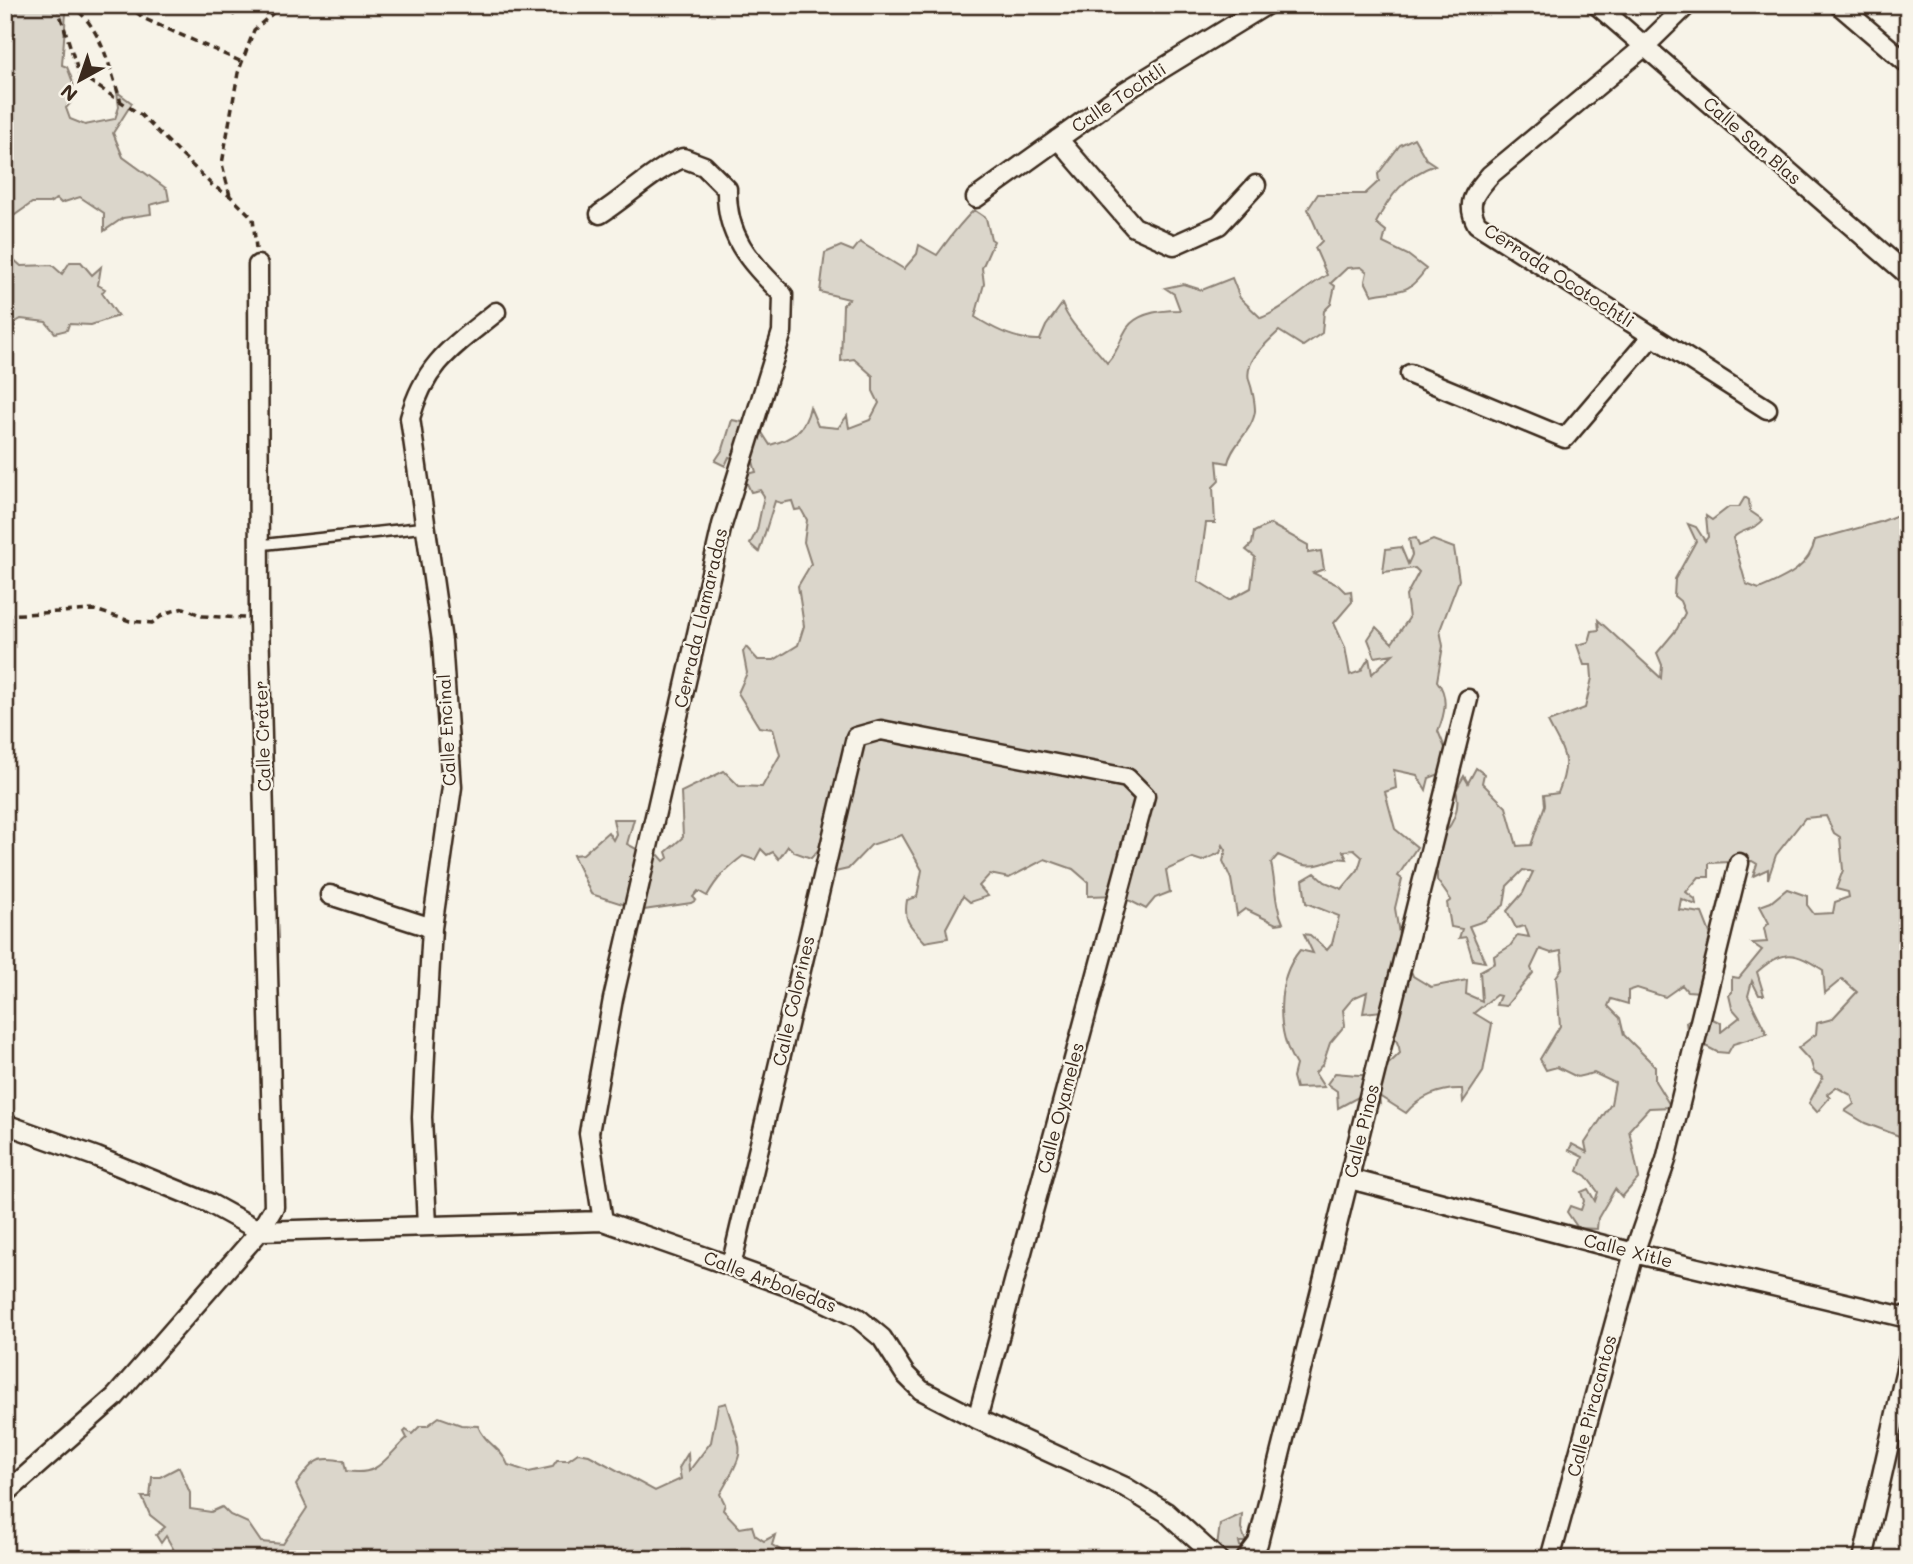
<svg xmlns="http://www.w3.org/2000/svg" width="1913" height="1564" font-family="Mali,sans-serif">
	<style>
		.green { fill: #dbd6cb; stroke: #8b8074; stroke-width: 2 }
		.lines { fill: none; stroke-linecap: round; stroke-linejoin: round }
		.lane-casing { stroke: #3b2a1e; stroke-width: 14 }
		.street-casing { stroke: #3b2a1e; stroke-width: 23 }
		.path { stroke: #3b2a1e; stroke-width: 3.5; stroke-dasharray: 7 5; stroke-linecap: butt }
		.lane { stroke: #f7f3e8; stroke-width: 9 }
		.street { stroke: #f7f3e8; stroke-width: 18 }
		.labels { text-anchor: middle; stroke-width: 5; stroke-linejoin: round; paint-order: stroke }
		.street-label { font-size: 18px; fill: #3b2a1e; stroke: #f7f3e8 }
	</style>
	<rect width="100%" height="100%" fill="#f7f3e8"/>
	<filter id="ink" filterUnits="userSpaceOnUse"><feTurbulence type="fractalNoise" baseFrequency=".0143" numOctaves="2"/><feDisplacementMap in="SourceGraphic" scale="14" xChannelSelector="R" yChannelSelector="G"/><feConvolveMatrix kernelMatrix="1 2 1 2 8 2 1 2 1" color-interpolation-filters="sRGB"/></filter>
	<g filter="url(#ink)">
		<!-- green -->
		<path class="green" d="M5 5H51L66 13 62 65 67 67C74 83 79 95 66 108L70 119 85 125 115 119 119 107 117 92 132 103 113 133 123 157 167 189 169 200 150 205 151 214 123 218 104 231V213L80 197 61 203 57 199 49 203H32L5 222Z
			M1414 138 1426 159 1435 165C1405 176 1390 195 1376 223L1386 231 1383 243 1408 255 1426 269C1407 296 1401 289 1372 295L1365 281 1367 272 1361 267 1347 268 1331 283 1335 286 1331 304 1324 311 1322 333 1303 346 1279 331C1267 343 1244 361 1249 380 1252 388 1255 402 1255 411 1253 431 1231 445 1228 463L1217 461 1219 481 1213 487 1215 523H1206L1198 581 1229 600 1251 588 1255 557 1246 550 1252 544 1254 532 1270 524 1308 545V553L1321 551 1324 569 1313 573 1338 585 1345 592 1351 591 1352 602 1334 623 1345 647 1350 675 1361 671 1369 658 1372 674 1393 654 1375 657 1368 639 1376 627 1392 643 1409 618 1406 596 1419 572 1415 568 1383 572 1386 549 1401 547 1408 564 1412 555 1409 539 1416 538 1419 546 1433 540 1454 548 1459 580 1440 630 1443 646 1437 681C1449 696 1445 714 1438 731L1450 760V770L1429 778 1426 790 1417 775 1394 770 1396 788 1385 792 1395 829 1417 847 1398 876 1402 879 1395 908 1401 947 1413 976 1431 987 1467 980 1466 994 1482 1001 1480 971 1495 963 1494 956 1510 946 1518 935 1529 937 1525 926 1516 928 1507 911 1523 893 1533 872 1523 870 1507 886 1504 905 1484 921 1469 926 1485 962 1473 960 1466 937 1459 938 1462 929 1451 927 1447 903 1451 900 1437 880V873L1419 862C1438 841 1464 820 1456 790L1464 776 1468 783 1476 768 1484 774 1482 783 1506 807 1517 846 1531 845 1545 805 1544 795 1558 793C1572 758 1564 754 1548 722L1585 708 1592 678 1591 665H1584L1577 645 1589 642 1592 631 1599 630 1598 620 1661 678 1662 665 1657 653 1677 629 1685 613 1680 601 1674 596 1675 579 1696 541 1688 524 1696 527 1705 541 1708 537 1706 516 1712 520 1729 507H1739L1745 497 1749 500 1750 511 1763 520C1755 531 1742 528 1733 538L1746 584 1759 589C1784 578 1809 569 1815 540L1880 522 1908 511 1907 1139 1865 1123 1845 1111 1854 1104 1851 1095 1836 1087 1827 1094 1830 1097 1817 1112 1809 1103 1823 1077 1814 1072 1811 1062 1798 1048 1816 1034 1817 1023 1832 1019 1857 992 1842 979 1825 993 1823 970C1795 952 1784 948 1757 972L1764 995H1759L1752 981 1748 996 1767 1034 1733 1044 1728 1053 1717 1052 1688 1037 1686 1022 1700 1013 1721 1023V1032L1740 1017 1732 1008 1729 995 1732 992V977L1739 978 1762 950 1752 943 1767 942 1764 928 1769 923 1760 906 1771 902 1787 889 1807 896V905L1814 914 1833 913 1835 902 1849 897 1848 892 1836 889 1843 870 1840 837 1834 833 1826 816 1805 818 1776 855 1768 879V869L1753 876 1757 864 1752 861 1709 863V877H1699L1686 892 1695 899 1696 905 1681 899 1679 910 1702 913 1710 933 1723 943 1701 992 1687 991 1682 985 1665 997 1637 988 1628 991V1004L1611 999 1608 1006 1620 1018 1624 1035 1655 1066V1081L1671 1107 1649 1108 1629 1130 1639 1178 1622 1197 1615 1189 1598 1218 1597 1229 1578 1228 1567 1212 1570 1206 1581 1210 1584 1201 1581 1192 1588 1189 1595 1201 1598 1192 1586 1176 1578 1171 1583 1157 1569 1150 1572 1144 1587 1152 1585 1143 1611 1104 1615 1083 1594 1073 1577 1077 1557 1067 1546 1070 1540 1059 1560 1026 1556 977 1563 967 1561 951 1551 953 1540 949 1531 968 1533 973 1506 1006 1496 1005 1500 996 1496 995 1474 1013 1492 1024 1483 1072 1463 1102 1462 1089C1441 1088 1419 1097 1406 1113L1379 1096 1380 1104 1360 1096 1338 1108 1337 1091 1327 1084 1335 1073C1370 1076 1375 1079 1400 1053 1399 1036 1383 1029 1382 1011L1363 1013 1367 992 1353 998 1343 1010 1345 1025 1330 1043 1323 1064 1315 1073 1324 1087 1296 1088 1293 1077 1296 1065C1276 1033 1275 980 1300 950L1313 953 1304 934 1310 935 1327 950 1332 944 1339 916 1306 903 1303 880 1315 873 1325 882 1342 889 1358 870 1362 857 1354 850 1343 851 1347 859C1334 857 1332 861 1321 864 1304 869 1293 861 1278 855L1271 863C1276 885 1274 903 1283 923L1276 924 1245 909 1237 915 1231 879 1223 861 1226 850 1223 845 1220 853 1202 861 1193 858 1166 870 1170 892 1155 898 1146 909 1119 895 1088 896V882L1073 869 1045 859 1009 878 990 874 979 886 988 896 970 902 963 896 946 928 948 938 925 942C911 926 903 923 907 900L917 897 922 870 902 835 871 845 848 869 835 872 832 863 820 871V848L811 858 794 852 788 846 779 859 773 852 767 855 761 849 755 860 743 856C727 868 717 878 707 896L698 891 693 897 696 900 691 903 644 910 631 916 626 905 591 894 573 855 583 854 608 832 613 840 616 834 613 819H634L627 844 651 857 659 855 664 861 668 858 666 852 683 837 681 792 724 771 739 786 762 787 780 755 773 729 759 727 738 693 747 673 743 652 746 647 758 660H774L798 645 804 626 798 586 811 564 804 542 807 520 801 509 795 510 792 501 781 503 775 501 759 552 750 544 757 530 764 496 760 490 751 492 743 475 756 472 752 458 744 461 729 457 725 466 715 461 723 449 732 420 757 425 770 445C792 439 805 431 810 407L818 426 838 428 847 416 849 428 870 420 879 403 873 391V376L854 359 841 361 843 305 849 299 820 292 825 253 841 246 853 251 860 242 904 269 917 254 919 245 937 255C949 239 958 225 974 210L986 218 991 239 994 241 982 268 984 284 975 317C995 330 1017 341 1040 340L1046 326 1062 304C1070 326 1092 343 1107 363 1121 348 1118 342 1127 328 1138 312 1162 310 1180 310L1174 294 1165 288 1183 284 1202 290 1232 278 1240 298 1261 318C1285 309 1304 288 1327 275L1315 248 1322 241 1308 209 1318 194H1365L1379 181 1378 174 1400 145Z
			M12 258 21 266 52 265 62 274 70 262H81L92 275 101 267 98 285 105 289 102 293 118 316 91 325 69 324 67 330 55 333 46 322 21 319 7 327 11 315H5V266Z
			M726 1403C740 1454 750 1443 720 1494L725 1504 723 1510 740 1528 752 1526 755 1535 764 1541 775 1535 772 1545 796 1559H185L175 1552 166 1536 161 1543 156 1535 165 1527 150 1515 142 1497H150L152 1477H160L179 1467 190 1493V1509L211 1512 222 1507 230 1515 248 1523 261 1542 283 1544 307 1508 296 1485C313 1461 316 1455 344 1461L346 1471C379 1477 384 1459 407 1438L404 1432 406 1430 412 1434 420 1426H427L439 1417 461 1425 478 1426C485 1444 501 1447 508 1465L529 1472 552 1467 557 1460H568L578 1453 589 1455 655 1491 681 1479 679 1468 688 1453 689 1471 711 1442 718 1405Z
			M1242 1514 1241 1528 1246 1542H1239L1241 1550 1249 1559H1223L1217 1547 1220 1524Z"/>
		<g class="lines">
			<!-- lane casing -->
			<g class="lane-casing">
				<path id="lane" d="M259 545 426 527"/>
			</g>
			<!-- street casing -->
			<g class="street-casing">
				<path id="street" d="M1597 5 1908 275
					M1687 5 1644 47 1490 175C1475 193 1465 202 1477 224L1767 409
					M1839 5 1908 64
					M1058 139 1134 227 1174 245 1219 225 1256 185
					M976 198 1124 92 1266 5
					M600 214C627 197 655 169 683 158L704 166 727 189C726 238 750 261 783 295L782 332 722 525 613 999 589 1133 603 1221
					M1410 374 1565 438 1652 336
					M330 895 432 928
					M5 1124 97 1157 209 1203 260 1231 603 1221 731 1266 806 1293 858 1318 882 1338 905 1374 921 1390 977 1419 1125 1487 1166 1512 1218 1559
					M1350 1179 1634 1253 1908 1318
					M427 1226 422 1117 426 1033 432 928 452 787 442 641 410 418C425 363 454 346 496 312
					M731 1266 856 737 881 730 1127 778 1145 796 977 1419
					M5 1494 115 1397 260 1231 274 1207 259 620 258 265
					M1246 1559 1258 1543 1468 699
					M1550 1559 1634 1253 1666 1160 1739 863
					M1863 1559 1908 1360"/>
			</g>
			<!-- path -->
			<path class="path" d="M57 5 79 74 141 115 213 186 230 196 253 218 256 249
				M69 5C100 21 111 72 121 102
				M127 5 145 19 242 62
				M221 5 235 15
				M230 196 222 164 238 73 254 30 282 5
				M5 298 15 332 5 368
				M5 615 95 610 130 621 152 623 166 613 184 608 202 616 244 618"/>
			<!-- lane -->
			<use href="#lane" class="lane"/>
			<!-- street -->
			<use href="#street" class="street"/>
		</g>
	</g>
	<g class="labels">
		<!-- street labels -->
		<g class="street-label">
			<text transform="translate(1119 98) rotate(-34)" y="6">Calle Tochtli</text>
			<text transform="translate(1752 141) rotate(41)" y="6">Calle San Blas</text>
			<text transform="translate(1559 276) rotate(33)" y="6">Cerrada Ocotochtli</text>
			<text transform="translate(701 618) rotate(-77)" y="6">Cerrada Llamaradas</text>
			<text transform="translate(447 730) rotate(-93)" y="6">Calle Encinal</text>
			<text transform="translate(263 736) rotate(-92)" y="6">Calle Cráter</text>
			<text transform="translate(794 1001) rotate(-77)" y="6">Calle Colorines</text>
			<text transform="translate(1061 1108) rotate(-75)" y="6">Calle Oyameles</text>
			<text transform="translate(1362 1131) rotate(-76)" y="6">Calle Pinos</text>
			<text transform="translate(1628 1251) rotate(14)" y="6">Calle Xitle</text>
			<text transform="translate(770 1282) rotate(21)" y="6">Calle Arboledas</text>
			<text transform="translate(1592 1406) rotate(-75)" y="6">Calle Piracantos</text>
		</g>
	</g>
	<!-- margin -->
	<rect width="1913" height="1564" fill="none" stroke="#f7f3e8" stroke-width="28"/>
	<rect x="14" y="14" width="1885" height="1536" fill="none" stroke="#3b2a1e" stroke-width="2.5" filter="url(#ink)"/>
	<!-- north arrow -->
	<g transform="translate(80 80) rotate(220)" stroke="#f7f3e8" stroke-width="5" paint-order="stroke">
	<path d="M0-5L12 26L0 18L-12 26Z" fill="#3b2a1e"/>
	<text y="-10" font-size="19" font-weight="bold" text-anchor="middle" fill="#3b2a1e">N</text>
	</g>
</svg>
